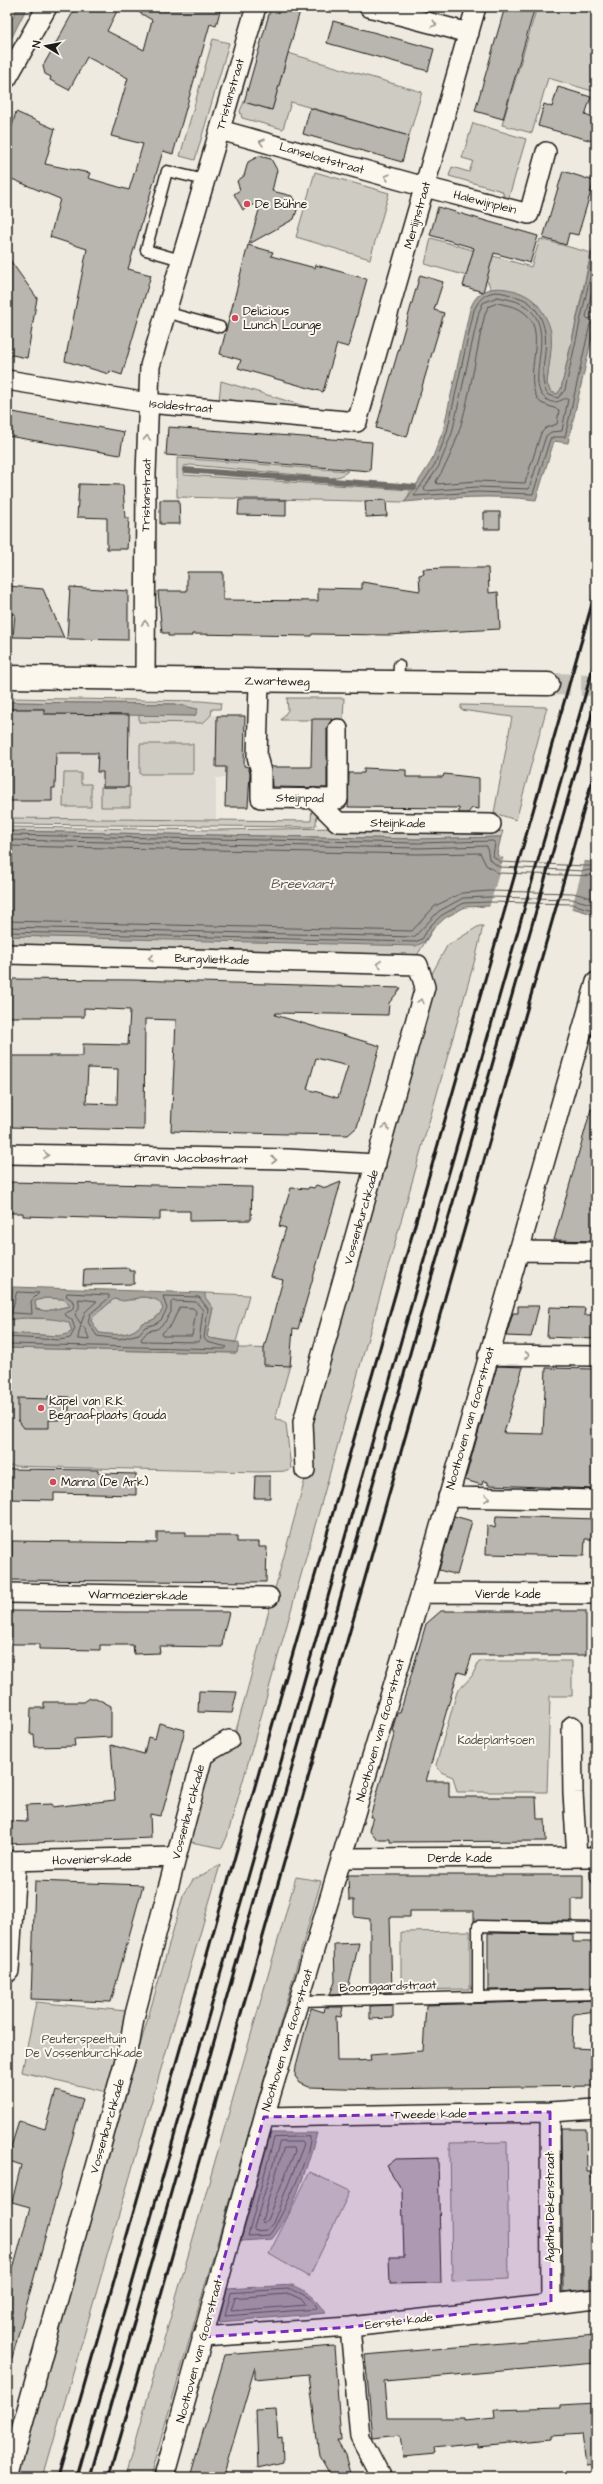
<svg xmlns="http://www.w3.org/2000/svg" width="603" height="2484" font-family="'Architects Daughter',sans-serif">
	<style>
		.built { fill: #dedad1 }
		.green { fill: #ceccc2; stroke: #75746f }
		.water { fill: #a6a39d; stroke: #6f6d69; fill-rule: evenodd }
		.pier { fill: #eeeadf }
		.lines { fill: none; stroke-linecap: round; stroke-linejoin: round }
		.shore { stroke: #535250; stroke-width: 1 }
		.stream { stroke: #6f6d69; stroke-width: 6 }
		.building { fill: #b9b6af; stroke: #1c1c1c; fill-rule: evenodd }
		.secondary-tunnel { stroke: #c4c1b8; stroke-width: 22; stroke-dasharray: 22 11; stroke-linecap: butt }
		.lane-casing { stroke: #1c1c1c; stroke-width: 13 }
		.street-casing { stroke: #1c1c1c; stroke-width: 22 }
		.secondary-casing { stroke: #1c1c1c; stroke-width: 25 }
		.lane { stroke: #fbf7ec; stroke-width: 10 }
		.street { stroke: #fbf7ec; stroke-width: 19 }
		.secondary { stroke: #fbf7ec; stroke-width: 22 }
		.rail { stroke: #1c1c1c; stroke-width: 3 }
		.oneway { stroke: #97948e }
		.marked { fill: #7b2cbf; fill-opacity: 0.2; stroke: #7b2cbf; stroke-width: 3; stroke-dasharray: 8 5; stroke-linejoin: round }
		.poi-dot { fill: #d1495b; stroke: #fbf7ec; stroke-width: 1.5 }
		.labels { text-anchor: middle; stroke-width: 4; stroke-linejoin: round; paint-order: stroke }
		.street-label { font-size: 12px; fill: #1c1c1c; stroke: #fbf7ec }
		.poi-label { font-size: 12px; fill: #1c1c1c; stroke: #fbf7ec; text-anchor: start }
		.park-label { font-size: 12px; fill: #51514e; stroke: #fbf7ec }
		.water-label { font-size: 13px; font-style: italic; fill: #5a5956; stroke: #fbf7ec }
	</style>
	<rect width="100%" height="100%" fill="#eeeadf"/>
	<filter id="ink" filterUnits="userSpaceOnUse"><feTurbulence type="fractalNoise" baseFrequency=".025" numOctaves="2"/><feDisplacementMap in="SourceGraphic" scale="8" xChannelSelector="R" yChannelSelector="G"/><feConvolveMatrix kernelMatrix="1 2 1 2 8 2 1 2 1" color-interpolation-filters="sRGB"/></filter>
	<g filter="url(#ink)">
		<!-- built -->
		<path class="built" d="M10 709H44V714L139 715V722L203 723 211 715 245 716 244 778H216V820L7 818V714H10Z"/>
		<!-- green -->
		<path class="green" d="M537 7H596V92L548 78 532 133 502 125Z
			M213 39 229 43 195 160 180 156Z
			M288 53 422 92 409 136 291 102 283 129 242 118 240 111 244 102 272 110Z
			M473 123 526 139 508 200H506L502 191 449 176 452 167 469 172 473 161 462 158Z
			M315 172 389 193 370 259 296 237Z
			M431 238 531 267 540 239 591 253 561 389 557 394 551 392 547 384 550 354 535 302C522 293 506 287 491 289L488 282 425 264Z
			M221 381 314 409 219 401Z
			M177 458 348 471 341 476 331 478 191 465 183 466 184 475 411 490 405 502 177 497Z
			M7 698 201 701 221 703 220 709H212L211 715 203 723 139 722V715L195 716 175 704 7 702Z
			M287 698H344L343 720H281L288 710Z
			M461 705 547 707 516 820 494 813 512 717 461 710Z
			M140 744H193V774H140Z
			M64 773H81V784H91V807H63Z
			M101 787H130V807H101Z
			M312 805 317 806 316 825 311 827 7 824V818L311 821Z
			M7 827 215 830 340 828 345 832 476 834 503 831 501 837 418 839 7 831Z
			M479 926H483L477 952 227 1837 222 1848 185 1841 209 1757 232 1745 312 1454 307 1426 430 977 447 946Z
			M433 929 416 957 7 946V936L424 942Z
			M205 1293 249 1295 236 1342 209 1338 207 1336 213 1308 204 1297Z
			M142 1297C152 1298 160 1298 163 1309 157 1318 153 1321 142 1323 133 1337 114 1335 99 1333L91 1321 93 1317 114 1299 133 1300Z
			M45 1298 63 1299 70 1306 46 1311 36 1309 35 1301Z
			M26 1317C39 1321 58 1315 69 1323L72 1331 68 1334 59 1336 7 1333V1321L13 1318Z
			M7 1348 236 1353 238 1348 291 1349 290 1365 275 1419 281 1420 286 1424 291 1469 289 1471 260 1472 7 1466Z
			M479 1661H572V1696H550L547 1792H457L453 1777 441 1772 436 1765 457 1692 472 1676Z
			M220 1865 43 2477H16L183 1896 193 1880Z
			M296 1877 321 1881 150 2477H125Z
			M470 1931V1989L401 1990V1932Z
			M36 2002 136 2012 111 2093 22 2072Z
			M507 2142 509 2279 452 2281 450 2143Z
			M310 2172 350 2191 309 2277 269 2254Z"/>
		<!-- water -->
		<path class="water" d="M18 7H27L7 47V29Z
			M596 235V319L568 443 554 441 536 500C492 494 449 498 405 502L431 462 443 431 470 309C472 305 473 301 476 298 488 281 522 289 535 302 542 309 549 322 551 332 553 349 548 368 547 384L551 392 557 394 561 389Z
			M7 702 175 704 198 709 195 716 44 714V709H10V714H7Z
			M7 831 418 839 501 837 497 854 500 858 591 862 596 852V915L572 908 489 906 465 907 445 918 433 929 424 942 416 946 7 936Z
			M13 1287 205 1293V1297L213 1308 207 1336 209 1338 239 1343 237 1353 7 1348V1333L59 1336 68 1334 72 1331 69 1323C62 1318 16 1316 7 1321V1308L10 1307ZM142 1297C152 1298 160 1298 163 1309 157 1319 153 1321 142 1323 133 1337 114 1335 99 1333L91 1321 93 1317 114 1299 124 1301ZM45 1298 63 1299 70 1306 46 1311 36 1309 35 1301Z
			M271 2133H317C306 2168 295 2210 272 2239L241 2241Z
			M292 2285C308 2291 317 2299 326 2313L219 2322 227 2289Z"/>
		<!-- pier -->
		<path class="pier" d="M504 856 585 860 571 910 489 908Z"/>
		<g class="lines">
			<!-- shore -->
			<path class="shore" d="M596 250 565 390 558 398 548 395C533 373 558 341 536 310 531 303 525 299 517 297 510 295 503 292 496 292 484 293 479 300 474 310L447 432 435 464 414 496 477 492 533 494 550 439 554 437H565L590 324 596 322
				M596 272 586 317 588 319 596 317
				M498 297C506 299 515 300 522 304 562 326 522 382 546 399 556 407 562 397 568 399L562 431 551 432 546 436 529 489 477 487 425 491 424 488 439 466 452 433 479 312 483 303Z
				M498 303C505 305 513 306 519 309 555 328 517 378 541 403L559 410 557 424 546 428 541 433 525 483 477 481 437 484 436 481C467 436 472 367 485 314L488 307Z
				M7 835 418 843 493 841 495 843 493 856 500 862 585 866H592L596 863
				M7 840 418 848 487 846 489 859 499 867 585 871 596 869
				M7 846 418 854 480 853 486 865 498 873 596 876
				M7 921 412 931 435 906 462 893 489 891 573 893 596 899
				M7 927 414 937 439 911 463 898 489 897 572 899 596 905
				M7 932 415 942 422 939 430 926 442 915 464 903 489 902 572 904 596 911
				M17 1292 39 1293 31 1301 32 1314 12 1313Z
				M79 1299 97 1301 85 1312 81 1324 75 1315 79 1308Z
				M173 1301 196 1302 203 1310 199 1342 142 1341 141 1339 148 1331 157 1329 165 1322 171 1312V1303Z
				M180 1307 193 1308 196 1311 192 1336H163L162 1333 171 1325Z
				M81 1326 84 1327 90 1340 78 1339Z
				M7 1337 59 1340 70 1338 75 1329 72 1320 64 1314 72 1310 74 1305 72 1300 66 1296 67 1293 109 1295V1298L90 1314 88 1322 97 1336 119 1339 139 1334 145 1327 155 1324 161 1320 167 1309 163 1296 199 1297 208 1309 204 1338 207 1342 227 1347 225 1349 7 1344
				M310 2137C313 2149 279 2225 269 2235L248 2236 274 2138Z
				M280 2142H302L304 2144 273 2223 267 2230 255 2231 254 2229Z
				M284 2148H294L295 2151 267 2220 263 2223 262 2221Z
				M291 2289C300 2293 316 2299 317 2309L225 2316 231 2293Z
				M290 2294 301 2299 306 2305 231 2311 235 2298Z"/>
			<!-- stream -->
			<path class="stream" d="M185 470 414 487"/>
		</g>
		<!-- building -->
		<path class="building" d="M76 7H119L107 31 144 50 152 20 130 7H221L216 26 210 24 173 154 163 151 128 269 151 275 122 375 110 371 109 374 65 361 87 249 50 237 60 199 7 177V144L16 112 55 129 45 164 90 173 88 178 129 190 143 144 111 136 128 78 87 57 69 90 50 80 51 77 45 74 43 66Z
			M271 7H286L300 11 272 110 244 102Z
			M505 7H535L503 119 475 111Z
			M333 21 434 49 428 71 327 43Z
			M558 87 591 97 585 115 596 119V142L538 126 544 104 552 107Z
			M310 108 409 136 402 162 303 134Z
			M259 156 271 159 277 170 272 191 292 196 298 207 294 219 249 244 262 200 243 210 234 194 240 190 237 181 244 176 248 162Z
			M563 171 594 181 578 235 569 233 566 245 543 238Z
			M438 207 538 236 530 263 494 253 483 292 463 286 474 248 430 235Z
			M248 245 273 252 271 256 315 268 316 265 367 279 348 347 337 344 323 392 238 368 241 360 220 354Z
			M7 256 37 298 27 358 7 354Z
			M420 275 443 282 434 310 444 313 407 437 376 428Z
			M7 411 124 432 120 455 8 436Z
			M168 427 372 442 370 471 166 455Z
			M79 484 123 485 125 518H129L127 549H107V518L77 517Z
			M160 500H179L180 524H160Z
			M239 500H286V516L238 515Z
			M386 500 387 516 366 517 365 501Z
			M484 512H500V529H484Z
			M445 568H488L489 593 498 592 500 629 388 635 312 634 311 636 192 634V636H168V633H162L158 591H187V572H223V600L318 601V588L362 589V582L420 591 419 575 424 574 423 569Z
			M9 586 43 589 64 638 13 637 15 614H7Z
			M70 587 128 591V640L67 639Z
			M9 709H44V714L129 715 128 787H103V772H97L98 753H56L55 788H52V801H7Z
			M217 716H245L244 766 248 767 250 773 248 807H225L226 767H216Z
			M312 719H332L327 729V788L272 787 271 767H311Z
			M364 768 406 770V777H443L444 774 479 778V809L472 808 468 813H459V808L348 807 349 773H364Z
			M7 979 132 980 401 988 389 1003 388 1015 276 1013 275 1015 380 1046 357 1127 348 1135 287 1134 171 1131 176 1020 145 1019 144 1130 7 1127V1056H83V1044L128 1045 130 1010 84 1008V1017H7ZM316 1058 348 1066 338 1098 307 1089ZM88 1068 118 1069 117 1104 86 1103Z
			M591 1109 596 1110V1241L554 1240Z
			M7 1182 252 1187 251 1220 190 1221V1211H160V1220L23 1216V1213H7Z
			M341 1182 298 1329 293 1328 290 1366 264 1365V1348L283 1280 271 1277 286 1228 279 1226 291 1188 308 1189 309 1187 314 1188 316 1185 326 1188Z
			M129 1268V1271H134V1284L83 1285 84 1269Z
			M518 1306H539L531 1337 506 1336 513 1313H518Z
			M549 1307 585 1308 584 1315H596V1339L547 1337Z
			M497 1366 523 1367 504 1433 543 1434 546 1368 596 1369V1489L488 1485V1482L483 1481 482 1485 465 1480Z
			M48 1396 69 1397V1420H49V1428H24L18 1420V1398L48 1399Z
			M7 1469 98 1470V1473L136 1474V1495L54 1493V1500L7 1499Z
			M255 1476H270V1498H254Z
			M454 1516 472 1521 457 1575 439 1570Z
			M496 1516 596 1519V1539H585L584 1556 486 1554 487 1525 495 1528Z
			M157 1532H186V1536H237V1542H259V1547H267L266 1582 7 1580V1556H12V1541L157 1543Z
			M7 1611 127 1612H229L223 1636 222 1647 159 1646 160 1653 134 1654 133 1645H100V1650L39 1649V1644H7Z
			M441 1611H586V1655H472L466 1674 458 1672 426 1781H449V1797H536L537 1819H545L546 1841 390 1842V1839H376L369 1830 373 1817H370L395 1732 392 1731 397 1713H400L426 1624Z
			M199 1691 237 1692 232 1713 198 1712Z
			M90 1698H96L111 1706V1737L74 1739 75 1746 35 1747 34 1734H30L31 1708H44V1702H84Z
			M159 1723 185 1730 163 1810 160 1816 150 1814 151 1838 7 1844V1821L27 1822 26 1805 52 1804V1807L115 1800 111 1745 144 1754 148 1737 155 1739Z
			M348 1875H583V1899H572V1921H474V1911H410V1917H390L392 1992 370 1993V1919L354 1917V1900H349Z
			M35 1881 143 1885 111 2002 31 1999Z
			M488 1933 573 1934V1942H596V1988L488 1990Z
			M359 1943 347 1993 330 1994 335 1982 334 1944Z
			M596 2000V2011L573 2014 572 2048 594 2049 596 2086 375 2089 309 2087 300 2083 295 2076 296 2066 311 2008 324 2012 325 2007H343L341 2017 336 2016 337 2061H354L371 2060 370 2055 423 2051 426 2005Z
			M393 2005V2018L370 2019V2006Z
			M56 2091 83 2099 12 2358 7 2357V2264L14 2266 30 2207 12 2202 21 2165 7 2160 19 2121 45 2129Z
			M561 2129H586L587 2172H591V2178H596V2216L592 2217 593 2276H590V2289L563 2292Z
			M438 2158 441 2283 390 2284 389 2257H404L402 2190 387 2166 396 2159Z
			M596 2335V2363L384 2381 387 2418H464V2421L495 2418 494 2410 561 2408V2405L596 2403V2464L586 2465 582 2434 551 2436V2439L478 2446V2443L434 2448 435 2454 403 2457 400 2435 373 2438 365 2355Z
			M334 2346 341 2441H337L345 2455 351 2477H331L319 2456 309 2374 255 2379V2367L223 2477H190L225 2355Z
			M276 2410 278 2438 282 2437 283 2462 258 2468 256 2411Z"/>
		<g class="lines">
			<!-- secondary-tunnel -->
			<path class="secondary-tunnel" d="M548 684 596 685"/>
			<!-- lane casing -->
			<g class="lane-casing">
				<path id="lane" d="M181 260 146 250 167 171 205 180
					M165 312 220 327
					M398 683 399 665
					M595 1857 596 1878
					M596 1928 478 1926V1997L596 1994
					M299 2001 478 1997"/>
			</g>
			<!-- street casing -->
			<g class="street-casing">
				<path id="street" d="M369 7 469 33
					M7 78 47 7
					M220 130 425 187 529 214 546 152
					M7 380 148 403 357 422 476 7
					M145 680 146 474 150 366 256 7
					M259 681 257 756 261 772V798L338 799V729
					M314 798 338 822 491 824
					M7 954 418 965 425 987 303 1422 305 1470
					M7 1154 288 1159 376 1164
					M518 1251 596 1252
					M488 1355 596 1356
					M448 1497 596 1500
					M7 1593 269 1597
					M421 1593 596 1594
					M572 1726 573 1793 577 1857
					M342 1858 596 1857
					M7 1861 176 1857
					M7 1973 9 1971 16 1866 12 1862
					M550 2112 551 2303
					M264 2117 550 2112 596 2109
					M350 2327 360 2437 381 2477
					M202 2337 350 2327 596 2299
					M8 2477 130 2042 134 2018 203 1755 229 1740
					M164 2477 264 2117 421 1593 596 982"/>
			</g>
			<!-- secondary casing -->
			<g class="secondary-casing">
				<path id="secondary" d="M7 677 548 684"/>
			</g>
			<!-- lane -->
			<use href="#lane" class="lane"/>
			<!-- street -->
			<use href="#street" class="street"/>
			<!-- secondary -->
			<use href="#secondary" class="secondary"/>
			<!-- rail -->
			<path class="rail" d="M58 2477 596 590
				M77 2477 596 657
				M90 2477 596 700
				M109 2477 596 767"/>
		</g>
		<!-- one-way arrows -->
		<defs><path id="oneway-chevron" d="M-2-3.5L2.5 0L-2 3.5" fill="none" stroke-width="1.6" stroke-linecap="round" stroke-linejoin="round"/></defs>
		<g class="oneway">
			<use href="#oneway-chevron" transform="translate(434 24) rotate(15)"/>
			<use href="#oneway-chevron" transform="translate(262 142) rotate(-164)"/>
			<use href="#oneway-chevron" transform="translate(387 177) rotate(-164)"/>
			<use href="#oneway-chevron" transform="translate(147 438) rotate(-88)"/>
			<use href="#oneway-chevron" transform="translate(145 623) rotate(-90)"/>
			<use href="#oneway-chevron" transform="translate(151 958) rotate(-178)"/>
			<use href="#oneway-chevron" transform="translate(379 964) rotate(-178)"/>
			<use href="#oneway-chevron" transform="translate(421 1001) rotate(-75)"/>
			<use href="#oneway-chevron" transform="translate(386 1127) rotate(-75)"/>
			<use href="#oneway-chevron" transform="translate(46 1155) rotate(1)"/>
			<use href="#oneway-chevron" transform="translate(274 1160)"/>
			<use href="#oneway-chevron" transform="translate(527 1355)"/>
			<use href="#oneway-chevron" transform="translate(487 1498) rotate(1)"/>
		</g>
	</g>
	<!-- marked area -->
	<path class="marked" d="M550 2112 551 2303 350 2327 202 2337 264 2117Z"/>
	<!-- markers -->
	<g class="poi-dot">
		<circle cx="247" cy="204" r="4"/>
		<circle cx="235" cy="318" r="4"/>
		<circle cx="41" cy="1408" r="4"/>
		<circle cx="53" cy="1482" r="4"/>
	</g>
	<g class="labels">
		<!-- street labels -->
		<g class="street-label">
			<text transform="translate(230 94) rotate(-74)" y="4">Tristanstraat</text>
			<text transform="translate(322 158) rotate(16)" y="4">Lanseloetstraat</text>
			<text transform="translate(485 202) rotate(14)" y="4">Halewijnplein</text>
			<text transform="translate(417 215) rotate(-74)" y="4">Merlijnstraat</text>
			<text transform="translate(181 406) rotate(5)" y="4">Isoldestraat</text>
			<text transform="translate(146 495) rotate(-89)" y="4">Tristanstraat</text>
			<text transform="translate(277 681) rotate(1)" y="4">Zwarteweg</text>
			<text transform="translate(300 798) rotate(1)" y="4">Steijnpad</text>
			<text transform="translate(398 823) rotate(1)" y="4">Steijnkade</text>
			<text transform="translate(212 959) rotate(2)" y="4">Burgvlietkade</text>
			<text transform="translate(191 1158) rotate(1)" y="4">Gravin Jacobastraat</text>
			<text transform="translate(361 1217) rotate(-74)" y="4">Vossenburchkade</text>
			<text transform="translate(470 1418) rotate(-74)" y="4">Noothoven van Goorstraat</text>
			<text x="508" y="1598">Vierde kade</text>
			<text transform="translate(138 1595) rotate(1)" y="4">Warmoezierskade</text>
			<text transform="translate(380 1730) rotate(-74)" y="4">Noothoven van Goorstraat</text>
			<text transform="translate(188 1812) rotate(-75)" y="4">Vossenburchkade</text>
			<text x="460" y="1862">Derde kade</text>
			<text transform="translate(92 1859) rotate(-2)" y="4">Hovenierskade</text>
			<text transform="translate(388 1986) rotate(-2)" y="4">Boomgaardstraat</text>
			<text transform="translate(287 2040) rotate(-73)" y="4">Noothoven van Goorstraat</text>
			<text transform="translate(430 2114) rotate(-1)" y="4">Tweede kade</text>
			<text transform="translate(107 2126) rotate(-74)" y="4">Vossenburchkade</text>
			<text transform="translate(550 2207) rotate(-90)" y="4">Agatha Dekenstraat</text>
			<text transform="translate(399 2321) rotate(-7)" y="4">Eerste kade</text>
			<text transform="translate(199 2351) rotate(-75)" y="4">Noothoven van Goorstraat</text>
		</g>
		<!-- poi labels -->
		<g class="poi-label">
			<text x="255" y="208">De Bühne</text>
			<text x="243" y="315">Delicious<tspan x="243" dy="14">Lunch Lounge</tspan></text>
			<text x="49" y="1405">Kapel van R.K.<tspan x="49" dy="14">Begraafplaats Gouda</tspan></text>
			<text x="61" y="1486">Manna (De Ark)</text>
		</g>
		<!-- park labels -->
		<g class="park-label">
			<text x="496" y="1744">Kadeplantsoen</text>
			<text x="84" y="2043">Peuterspeeltuin<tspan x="84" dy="14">De Vossenburchkade</tspan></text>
		</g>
		<!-- water labels -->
		<g class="water-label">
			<text x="302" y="888">Breevaart</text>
		</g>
	</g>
	<!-- margin -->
	<rect width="603" height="2484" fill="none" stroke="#fbf7ec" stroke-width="24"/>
	<rect x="12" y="12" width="579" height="2460" fill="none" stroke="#1c1c1c" stroke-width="1.5" filter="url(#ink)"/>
	<!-- north arrow -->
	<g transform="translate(46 46) rotate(280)" stroke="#fbf7ec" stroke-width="3" paint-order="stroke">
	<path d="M0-3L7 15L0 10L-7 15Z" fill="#1c1c1c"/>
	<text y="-6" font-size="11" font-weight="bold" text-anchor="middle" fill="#1c1c1c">N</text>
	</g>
</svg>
